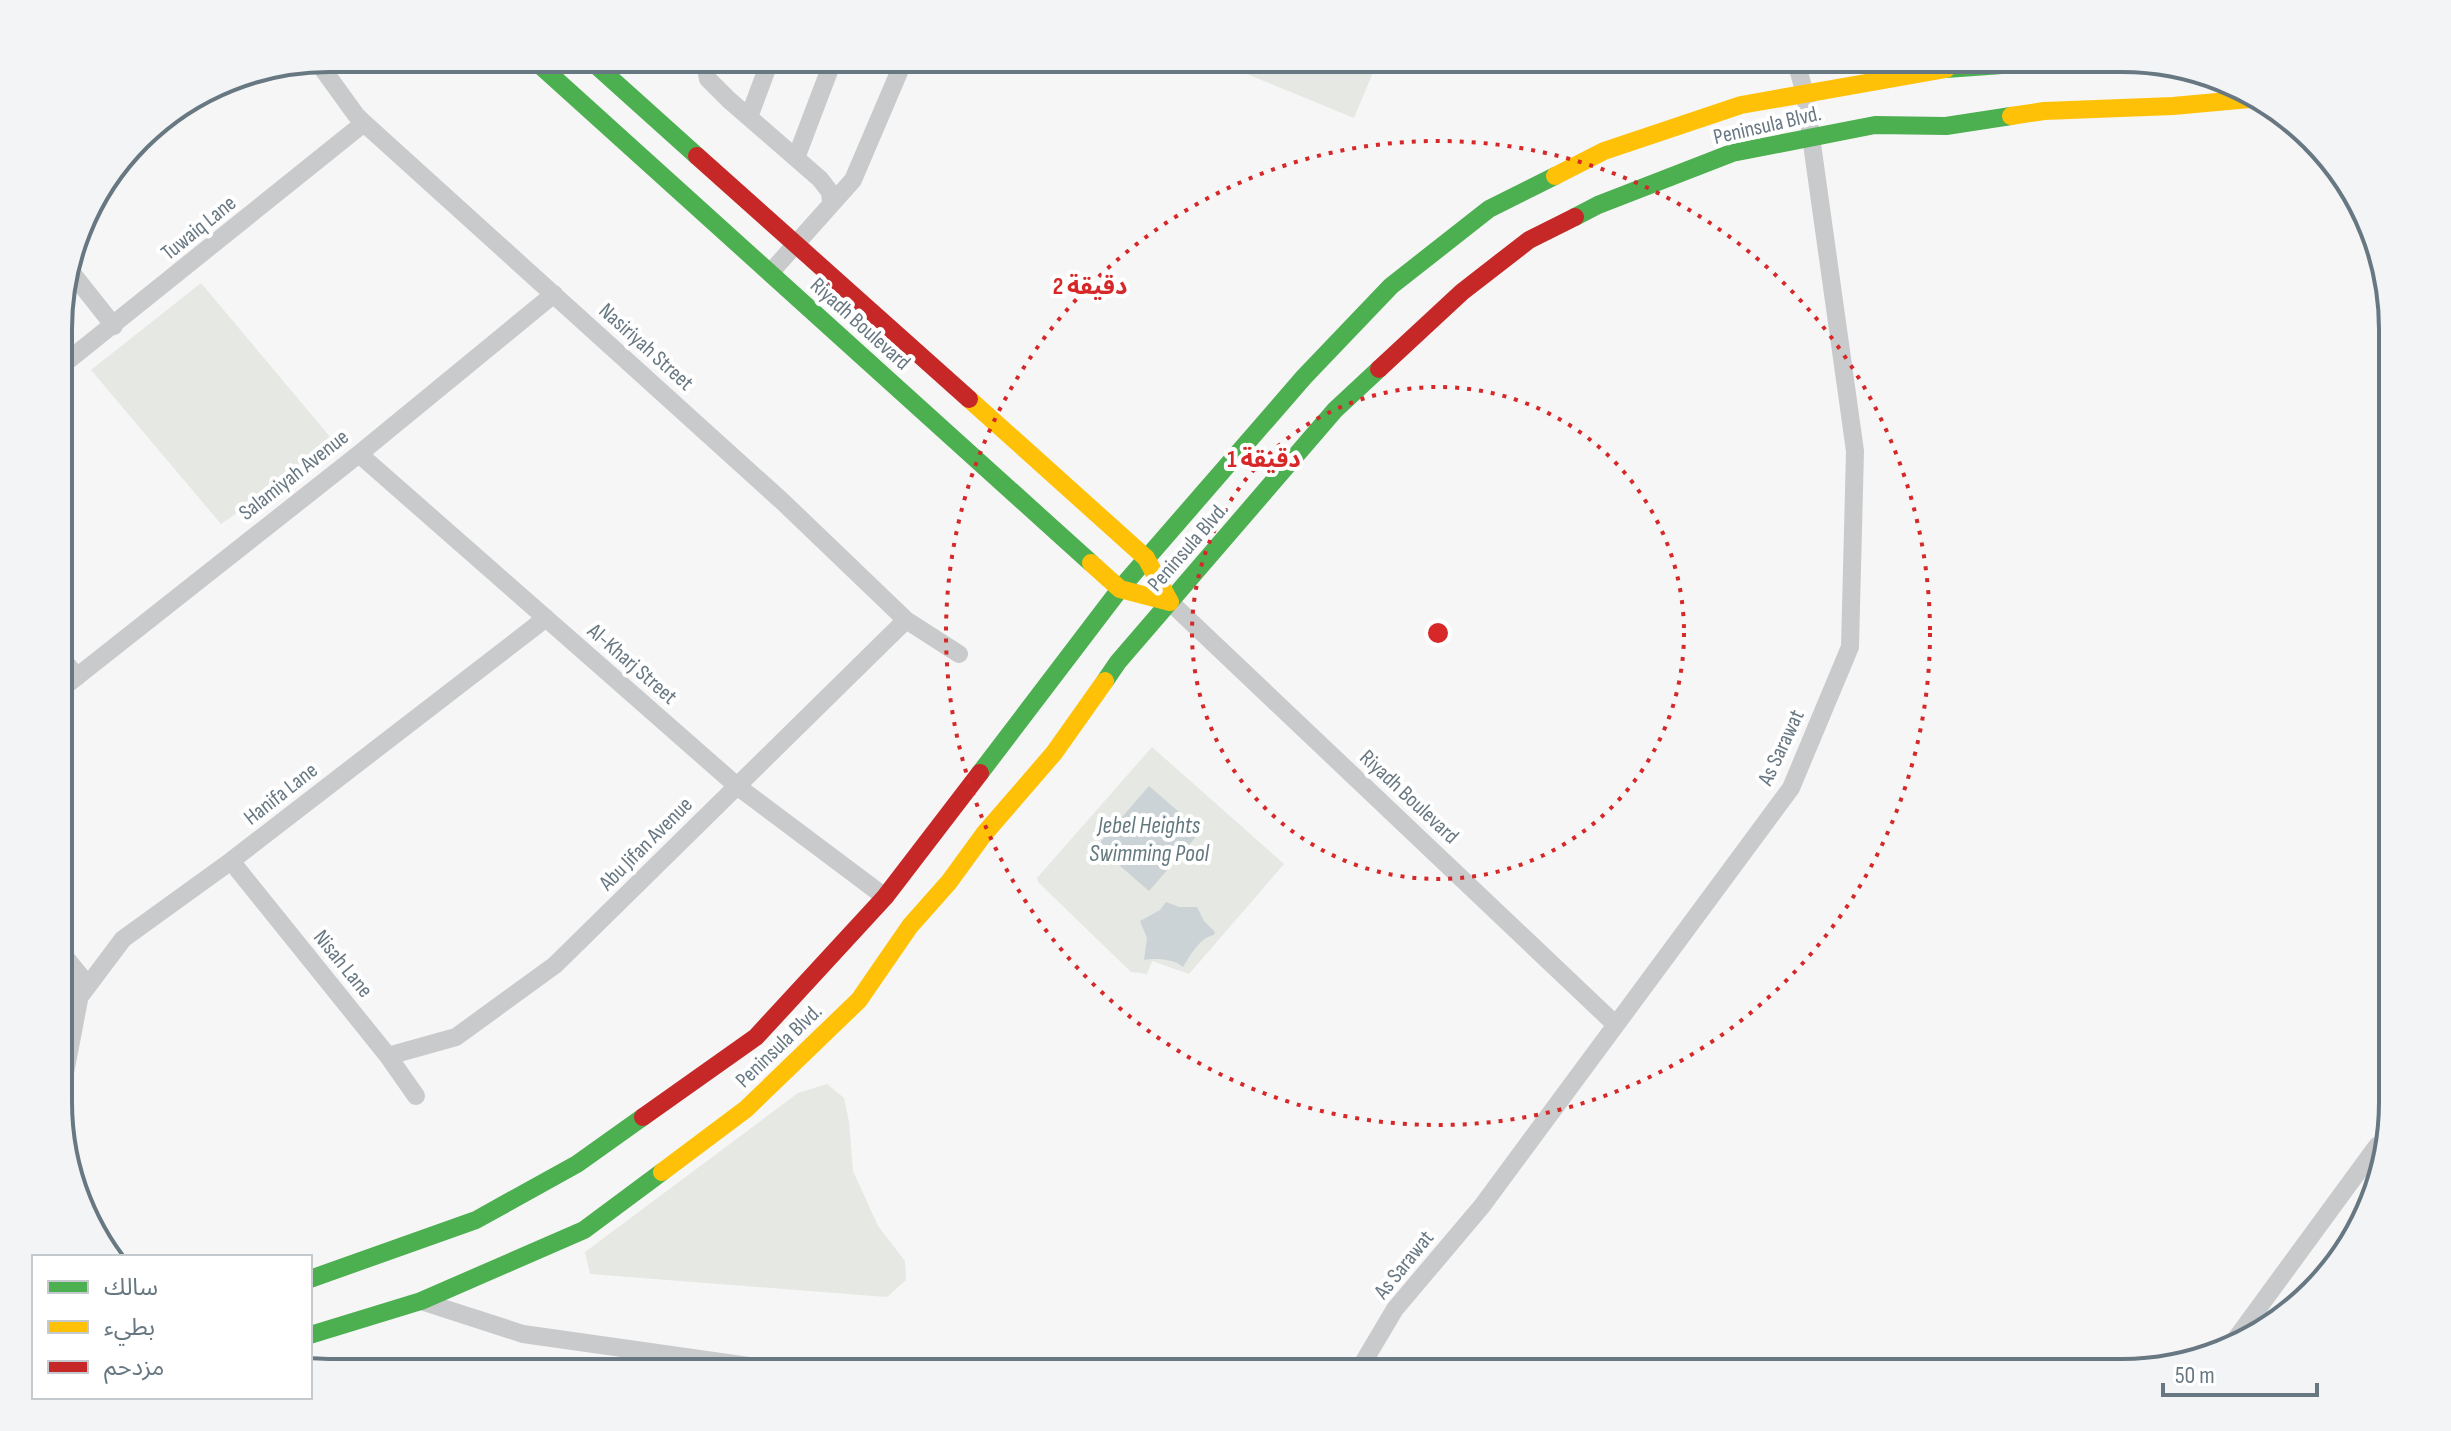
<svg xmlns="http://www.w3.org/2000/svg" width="2451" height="1431" font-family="'Sofia Sans Condensed','Noto Sans Arabic',sans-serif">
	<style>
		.green { fill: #e5e8e3 }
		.water { fill: #cbd3d6 }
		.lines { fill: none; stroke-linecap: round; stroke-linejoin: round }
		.street { stroke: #c9cacb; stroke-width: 18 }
		.fast { stroke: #4caf50; stroke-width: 18 }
		.slow { stroke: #ffc107; stroke-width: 18 }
		.jam { stroke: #c62828; stroke-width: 18 }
		.ring { fill: none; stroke: #d62828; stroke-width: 4; stroke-dasharray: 4 8 }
		.labels { text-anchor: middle; stroke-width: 8; stroke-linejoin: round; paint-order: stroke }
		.street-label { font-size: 22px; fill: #687883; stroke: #fff }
		.water-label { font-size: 24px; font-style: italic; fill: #64797f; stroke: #fff }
		.rim { fill: none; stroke: #687883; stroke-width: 4 }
		.centre { fill: #d62828; stroke: #fff; stroke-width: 4 }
		.ring-label { font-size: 24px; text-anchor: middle; font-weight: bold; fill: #d62828; stroke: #fff; stroke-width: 8; stroke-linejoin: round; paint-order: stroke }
	</style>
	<rect width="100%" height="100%" fill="#f6f6f6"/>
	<!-- green -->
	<path class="green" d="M1208 58H1379L1354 118Z
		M201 283 336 444 221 524 91 370Z
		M1152 747 1284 864 1189 974 1152 961 1147 974 1131 972 1038 882 1037 878Z
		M827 1084 844 1098 849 1122 853 1171 878 1226 905 1261 906 1280 887 1297 590 1274 585 1252 798 1093Z"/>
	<!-- water -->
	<path class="water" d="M1149 786 1201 831 1149 891 1097 846Z
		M1166 902 1179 907H1197L1204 921 1215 932 1214 935C1199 938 1190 956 1183 967 1174 959 1156 958 1144 960L1147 938 1140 921 1160 910Z"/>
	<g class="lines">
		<!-- street -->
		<path class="street" d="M704 58 708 79 729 100 820 179 830 192 831 202
			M317 61 356 115 364 123 783 502 906 620 959 654
			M749 117 771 58
			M796 158 834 58
			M68 268 114 326
			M770 273 853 180 905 58
			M60 367 364 123
			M359 454 737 786 885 897
			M1170 602 1616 1025
			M60 656 77 677
			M60 690 359 454 554 294
			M231 861 388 1056 416 1096
			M60 951 83 979 60 1099
			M60 1023 123 939 231 861 546 618
			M388 1056 456 1037 555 965 906 620
			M421 1301 523 1334 764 1368 819 1373
			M2232 1344 2377 1146 2386 1140
			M1357 1373 1395 1309 1482 1206 1791 788 1850 647 1855 451 1805 94 1795 58"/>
		<!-- fast -->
		<path class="fast" d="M532 58 1091 563
			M588 58 697 156
			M1946 69 2098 58
			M1575 217 1598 205 1732 153 1875 125 1946 126 2011 116
			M1105 681 1118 662 1335 410 1379 369
			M980 773 1120 589 1304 377 1391 286 1489 209 1555 176
			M310 1279 476 1220 577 1164 643 1117
			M310 1335 421 1301 584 1230 662 1172"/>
		<!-- slow -->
		<path class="slow" d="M2011 116 2044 111 2173 106 2261 98
			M1555 176 1604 151 1741 105 1946 69
			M969 399 1146 558 1170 602 1120 589 1091 563
			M662 1172 746 1109 859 1000 910 926 949 882 984 834 1054 753 1105 681"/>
		<!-- jam -->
		<path class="jam" d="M697 156 969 399
			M1379 369 1462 292 1529 240 1575 217
			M643 1117 756 1037 885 897 980 773"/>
	</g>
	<!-- distance rings -->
	<g class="ring">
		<circle cx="1438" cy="633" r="246"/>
		<circle cx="1438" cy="633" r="492"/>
	</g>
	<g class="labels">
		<!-- street labels -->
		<g class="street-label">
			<text transform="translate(1767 124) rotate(-13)" y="8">Peninsula Blvd.</text>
			<text transform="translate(198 227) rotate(-39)" y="8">Tuwaiq Lane</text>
			<text transform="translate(861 323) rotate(42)" y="8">Riyadh Boulevard</text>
			<text transform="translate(647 346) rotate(42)" y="8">Nasiriyah Street</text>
			<text transform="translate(293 474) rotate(-38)" y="8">Salamiyah Avenue</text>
			<text transform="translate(1187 546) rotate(-49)" y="8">Peninsula Blvd.</text>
			<text transform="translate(633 663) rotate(41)" y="8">Al-Kharj Street</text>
			<text transform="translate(1780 747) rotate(-65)" y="8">As Sarawat</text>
			<text transform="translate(280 793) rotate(-38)" y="8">Hanifa Lane</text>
			<text transform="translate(1410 796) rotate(43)" y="8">Riyadh Boulevard</text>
			<text transform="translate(645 843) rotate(-45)" y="8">Abu Jifan Avenue</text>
			<text transform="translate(344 963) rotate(51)" y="8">Nisah Lane</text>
			<text transform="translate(778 1045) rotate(-44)" y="8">Peninsula Blvd.</text>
			<text transform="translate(1403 1264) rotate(-51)" y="8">As Sarawat</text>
		</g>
		<!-- water labels -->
		<g class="water-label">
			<text x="1149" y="833">Jebel Heights<tspan x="1149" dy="28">Swimming Pool</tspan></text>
		</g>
	</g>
	<!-- crop -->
	<path d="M0 0H2451V1431H0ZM329 72H2122A257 257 0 0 1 2379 329V1102A257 257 0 0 1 2122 1359H329A257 257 0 0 1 72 1102V329A257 257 0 0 1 329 72Z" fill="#f3f4f5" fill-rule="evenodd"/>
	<path class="rim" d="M329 72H2122A257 257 0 0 1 2379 329V1102A257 257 0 0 1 2122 1359H329A257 257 0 0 1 72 1102V329A257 257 0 0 1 329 72Z"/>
	<circle cx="1438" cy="633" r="12" class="centre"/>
	<g class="ring-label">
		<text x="1090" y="294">2 دقيقة</text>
		<text x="1264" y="467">1 دقيقة</text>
	</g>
	<!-- legend -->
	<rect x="32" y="1255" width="280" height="144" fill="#ffffff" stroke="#c3c9cd" stroke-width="2"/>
	<rect x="48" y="1281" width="40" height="12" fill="#4caf50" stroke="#c3c9cd" stroke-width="2"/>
	<text x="104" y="1295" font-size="24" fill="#687883">سالك</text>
	<rect x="48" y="1321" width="40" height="12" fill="#ffc107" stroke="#c3c9cd" stroke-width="2"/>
	<text x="104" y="1335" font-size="24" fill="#687883">بطيء</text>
	<rect x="48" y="1361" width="40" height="12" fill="#c62828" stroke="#c3c9cd" stroke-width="2"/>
	<text x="104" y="1375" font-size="24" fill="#687883">مزدحم</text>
	<!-- scale -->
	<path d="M2163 1383v12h154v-12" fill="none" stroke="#687883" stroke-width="4"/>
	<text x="2175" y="1383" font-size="24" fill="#687883" stroke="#ffffff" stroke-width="6" paint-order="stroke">50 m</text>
</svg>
